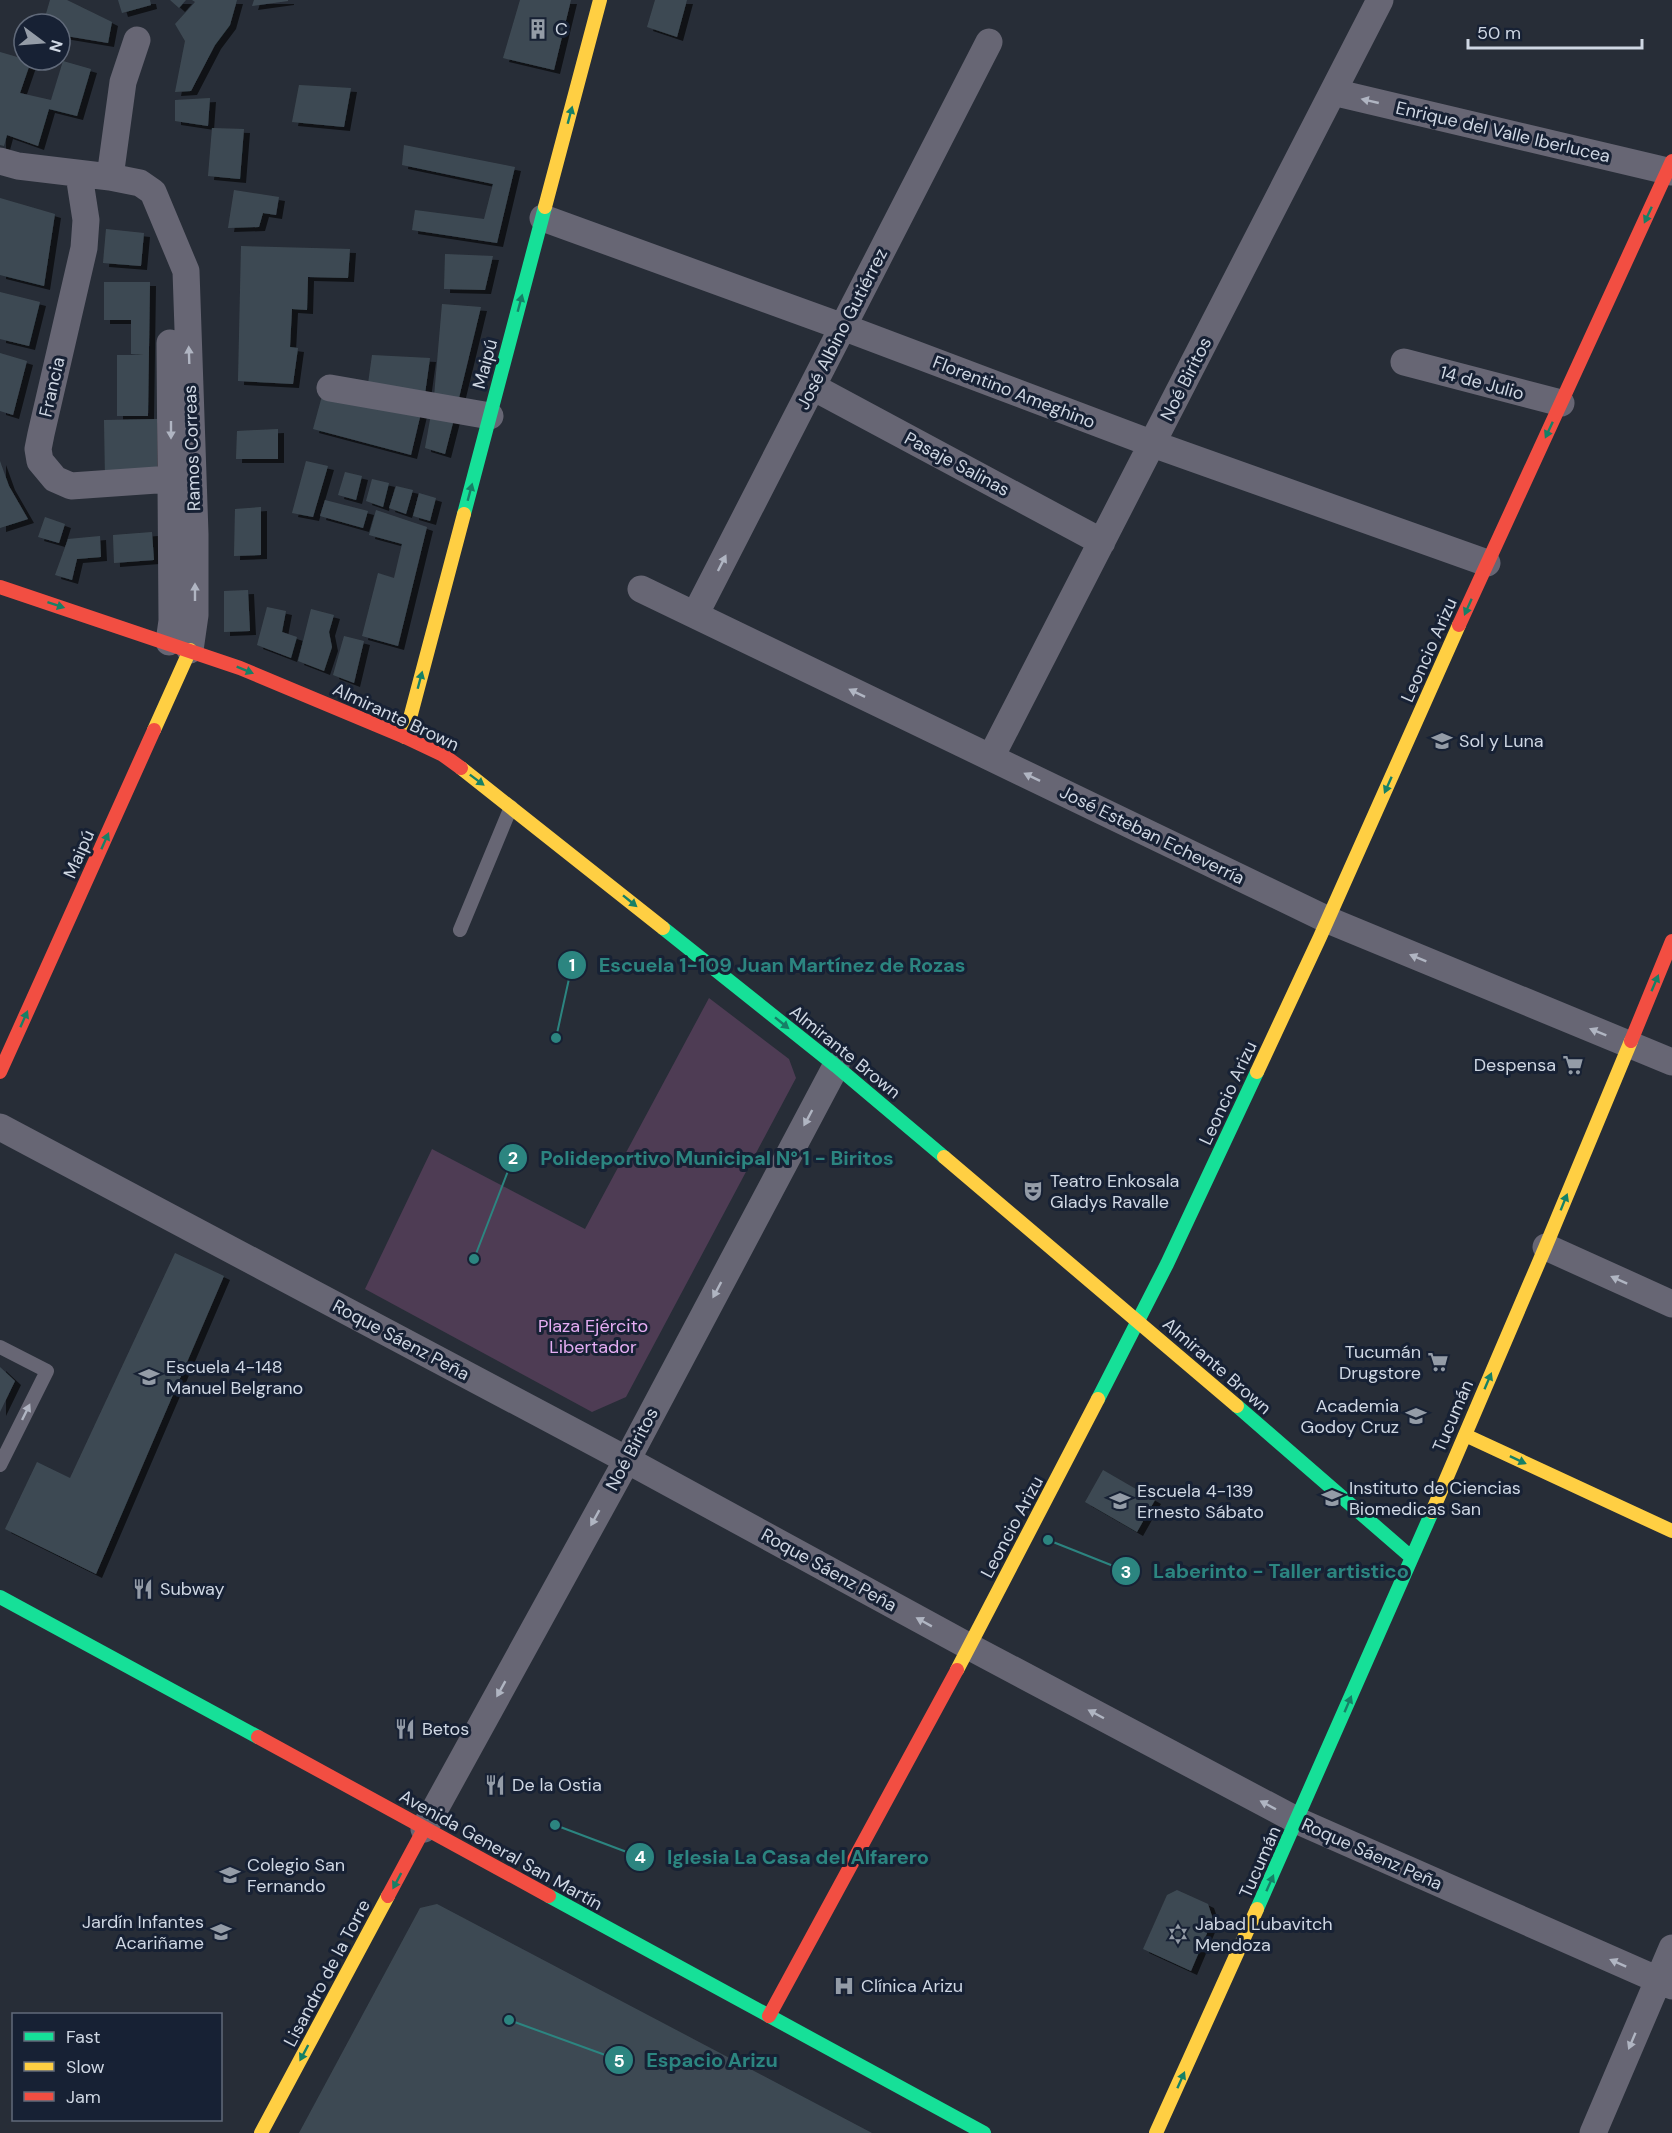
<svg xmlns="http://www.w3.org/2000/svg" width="1672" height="2133" font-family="'DM Sans',sans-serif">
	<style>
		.green { fill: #4e3c54 }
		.building { fill: #3e4a53; filter: url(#shadow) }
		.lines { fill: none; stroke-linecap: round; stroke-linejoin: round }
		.lane { stroke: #676674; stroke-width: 14 }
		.street { stroke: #676674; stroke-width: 27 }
		.fast { stroke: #16e098; stroke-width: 14 }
		.slow { stroke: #ffcf43; stroke-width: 14 }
		.jam { stroke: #f24e42; stroke-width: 14 }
		.oneway { fill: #b0b5c2 }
		.oneway2 { fill: #168066 }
		.labels { text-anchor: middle; stroke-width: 6; stroke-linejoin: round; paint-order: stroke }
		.poi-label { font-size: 18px; fill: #cfd7e3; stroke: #172134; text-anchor: start }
		.street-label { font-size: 18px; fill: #cfd7e3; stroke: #172134 }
		.park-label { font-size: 18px; fill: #e5adf3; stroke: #172134 }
		.leader { fill: none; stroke: #2c8580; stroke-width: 2 }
		.callout-dot { fill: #2c8580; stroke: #172134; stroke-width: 2 }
		.mark-label { font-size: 18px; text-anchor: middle; font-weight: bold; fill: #fff }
		.callout-label { font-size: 20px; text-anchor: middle; font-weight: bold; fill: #2c8580; stroke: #172134; stroke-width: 6; stroke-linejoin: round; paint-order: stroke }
	</style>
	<defs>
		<filter id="shadow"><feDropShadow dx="6" dy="4" stdDeviation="0" flood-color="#0009"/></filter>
	</defs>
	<rect width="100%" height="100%" fill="#272d37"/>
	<!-- green -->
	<path class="green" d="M709 998 789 1059 796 1078 626 1397 592 1412 365 1289 432 1149 585 1229Z"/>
	<!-- building -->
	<path class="building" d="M50 0H67L112 22 108 43 60 35V24H43Z
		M118 0H150L151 5 122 13Z
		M170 0H186L179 8Z
		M192 0H237L230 25 215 45 191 91 175 92 185 41 175 24 195 2Z
		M254 0H288V1L252 6Z
		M520 0H571L554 70 503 58Z
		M655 0H687L677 37 647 27Z
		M0 52 31 61 20 93 51 100 63 61 91 69 77 116 49 109 38 146 7 135 4 146 0 145Z
		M299 85 351 88 344 127 292 122Z
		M210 98 208 126 175 121V100Z
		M212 128 244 129 240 179 208 176Z
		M404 145 515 167 497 243 412 230 415 210 484 219 493 184 402 165Z
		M234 190 279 197 276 215 263 213 259 227 228 228Z
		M0 198 55 214 44 286 0 275Z
		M106 229 144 233 141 266 103 263Z
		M241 246 350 249 348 278 308 277 307 310 292 309 290 347 298 348 293 384 238 381Z
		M445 254 493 256 485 290 444 289Z
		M104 282H150L148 416H117V355H144L131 354V320H104Z
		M0 292 40 302 29 346 0 339Z
		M442 304 481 307 458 402 434 397Z
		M0 353 27 361 13 415 0 411Z
		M372 355 430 358 425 394 367 391Z
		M322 396 421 413 411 455 313 429Z
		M431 414 454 419 445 454 425 448Z
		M157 419V474L105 477 104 420Z
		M278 429V459H236L237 431Z
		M0 461 9 486 28 519 0 528Z
		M306 461 328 466 313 517 292 513Z
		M345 472 362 476 356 500 338 495Z
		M372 479 389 483 383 507 366 501Z
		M396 486 413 490 406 514 389 508Z
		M419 493 436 498 430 521 413 516Z
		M325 500 368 511 363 528 320 516Z
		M261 507V555L234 556 235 509Z
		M376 510 427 527 398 646 362 636 378 573 394 578 402 544 369 535Z
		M45 517 65 524 59 543 38 537Z
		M152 532 154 560 114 563 113 535Z
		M100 536 101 557 77 559 72 580 55 575 68 539Z
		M248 590 250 631 224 632V591Z
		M267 607 286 611 282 632 297 637 291 658 257 645Z
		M311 609 334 615 329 632 332 647 324 671 298 661Z
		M344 636 364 641 354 683 333 675Z
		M175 1253 224 1276 96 1574 5 1529 37 1462 70 1478Z
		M0 1367 15 1381 0 1412Z
		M1103 1470 1155 1500 1137 1532 1085 1502Z
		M1177 1890 1208 1904 1213 1919 1191 1971 1143 1949 1167 1895Z
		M437 1904 872 2133H299L420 1908Z"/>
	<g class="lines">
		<!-- lane -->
		<path class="lane" d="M460 930 511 807
			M0 1347 47 1371 0 1465"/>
		<!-- street -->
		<path class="street" d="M1333 92 1672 172
			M0 161 18 166 110 177 140 183 153 192 186 271 195 534V615L190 650
			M79 175 86 220 84 248 41 434 38 449 40 461 55 479 71 486 171 479
			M110 177 123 82 137 40
			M543 218 843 327 1153 444 1487 563
			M1404 362 1561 403
			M813 387 1102 542
			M330 388 490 416
			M641 589 1328 920 1672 1062
			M695 615 989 42
			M169 642 172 621 170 343
			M991 757 1380 0
			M0 1127 627 1460 970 1647 1298 1821 1672 1986
			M1546 1247 1672 1304
			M424 1829 627 1460 836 1066
			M1593 2133 1672 1948"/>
		<!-- fast -->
		<path class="fast" d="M464 514 545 207
			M663 928 836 1066 944 1157
			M1098 1399 1167 1264 1257 1072
			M1237 1406 1411 1557
			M0 1597 258 1737
			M549 1896 984 2133
			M1257 1909 1432 1512"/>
		<!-- slow -->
		<path class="slow" d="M545 207 600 0
			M154 730 190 650
			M405 737 464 514
			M461 768 663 928
			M1257 1072 1320 937 1459 625
			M944 1157 1237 1406
			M1465 1435 1672 1531
			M1432 1512 1545 1248 1631 1041
			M957 1670 1098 1399
			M261 2133 388 1896
			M1156 2133 1257 1909"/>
		<!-- jam -->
		<path class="jam" d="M0 587 240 668 405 737 443 755 461 768
			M1459 625 1672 161
			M1631 1041 1672 941
			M0 1072 154 730
			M258 1737 549 1896
			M388 1896 424 1829
			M769 2016 957 1670"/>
	</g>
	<!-- one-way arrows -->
	<defs><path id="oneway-solid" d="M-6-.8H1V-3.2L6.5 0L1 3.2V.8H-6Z" transform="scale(1.5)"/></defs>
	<g class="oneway">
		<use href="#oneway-solid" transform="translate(1370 101) rotate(-167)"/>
		<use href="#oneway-solid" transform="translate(189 355) rotate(-92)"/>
		<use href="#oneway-solid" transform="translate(171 430) rotate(90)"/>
		<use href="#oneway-solid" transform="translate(722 563) rotate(-63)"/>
		<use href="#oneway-solid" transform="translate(195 592) rotate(-90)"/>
		<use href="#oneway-solid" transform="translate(857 693) rotate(-154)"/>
		<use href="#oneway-solid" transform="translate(1032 777) rotate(-154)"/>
		<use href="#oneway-solid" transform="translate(1418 958) rotate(-158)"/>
		<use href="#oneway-solid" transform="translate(1598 1032) rotate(-158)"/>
		<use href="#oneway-solid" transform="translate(808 1118) rotate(118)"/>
		<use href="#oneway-solid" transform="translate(1619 1280) rotate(-156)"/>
		<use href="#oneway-solid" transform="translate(717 1290) rotate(118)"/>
		<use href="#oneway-solid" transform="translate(26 1412) rotate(-64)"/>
		<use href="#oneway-solid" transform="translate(595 1518) rotate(119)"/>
		<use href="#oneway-solid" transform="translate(924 1622) rotate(-151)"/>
		<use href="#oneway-solid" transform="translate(501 1689) rotate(119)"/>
		<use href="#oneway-solid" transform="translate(1096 1714) rotate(-152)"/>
		<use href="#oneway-solid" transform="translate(1268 1805) rotate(-152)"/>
		<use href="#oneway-solid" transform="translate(1618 1963) rotate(-156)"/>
		<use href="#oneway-solid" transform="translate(1632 2041) rotate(113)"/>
	</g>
	<g class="oneway2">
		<use href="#oneway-solid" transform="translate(570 115) rotate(-75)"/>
		<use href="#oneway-solid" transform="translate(1648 215) rotate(115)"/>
		<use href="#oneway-solid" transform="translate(520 303) rotate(-75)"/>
		<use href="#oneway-solid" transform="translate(1549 430) rotate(115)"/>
		<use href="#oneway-solid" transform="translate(470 492) rotate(-75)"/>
		<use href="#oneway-solid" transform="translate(56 605) rotate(18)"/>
		<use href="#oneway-solid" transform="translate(1468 607) rotate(114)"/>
		<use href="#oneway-solid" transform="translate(245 670) rotate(22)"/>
		<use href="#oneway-solid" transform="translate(420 680) rotate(-75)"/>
		<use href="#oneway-solid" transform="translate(477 780) rotate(37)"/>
		<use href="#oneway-solid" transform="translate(1388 785) rotate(114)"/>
		<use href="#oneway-solid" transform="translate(105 841) rotate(-66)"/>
		<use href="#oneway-solid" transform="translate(630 901) rotate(39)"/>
		<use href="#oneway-solid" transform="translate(1655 983) rotate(-67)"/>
		<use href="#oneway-solid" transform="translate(24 1019) rotate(-66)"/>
		<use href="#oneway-solid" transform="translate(782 1023) rotate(39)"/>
		<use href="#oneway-solid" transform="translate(1564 1202) rotate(-68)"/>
		<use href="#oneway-solid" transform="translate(1488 1381) rotate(-67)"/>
		<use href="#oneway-solid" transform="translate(1518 1460) rotate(25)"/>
		<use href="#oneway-solid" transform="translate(1348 1704) rotate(-67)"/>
		<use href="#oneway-solid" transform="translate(397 1881) rotate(118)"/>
		<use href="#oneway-solid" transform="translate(1270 1883) rotate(-66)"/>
		<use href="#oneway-solid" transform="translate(304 2053) rotate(118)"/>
		<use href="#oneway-solid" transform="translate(1181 2080) rotate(-66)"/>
	</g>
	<!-- icons -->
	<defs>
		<g id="building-bare" transform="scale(1.62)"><path d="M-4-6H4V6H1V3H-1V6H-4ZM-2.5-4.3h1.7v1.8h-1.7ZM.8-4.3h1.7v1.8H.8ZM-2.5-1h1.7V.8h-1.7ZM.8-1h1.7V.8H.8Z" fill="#949ca7" stroke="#172134" stroke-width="2.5" paint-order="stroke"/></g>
		<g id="school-bare" transform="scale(1.62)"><path d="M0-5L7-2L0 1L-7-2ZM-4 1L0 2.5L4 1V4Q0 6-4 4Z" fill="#949ca7" stroke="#172134" stroke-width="2.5" paint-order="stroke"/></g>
		<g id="supermarket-bare" transform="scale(1.62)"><path d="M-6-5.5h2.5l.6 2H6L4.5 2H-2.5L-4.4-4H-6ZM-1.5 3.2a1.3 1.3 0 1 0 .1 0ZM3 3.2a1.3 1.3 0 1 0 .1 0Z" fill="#949ca7" stroke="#172134" stroke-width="2.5" paint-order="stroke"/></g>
		<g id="theatre-bare" transform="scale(1.62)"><path d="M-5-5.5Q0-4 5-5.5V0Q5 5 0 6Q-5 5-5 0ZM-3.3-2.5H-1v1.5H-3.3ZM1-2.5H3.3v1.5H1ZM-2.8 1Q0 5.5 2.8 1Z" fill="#949ca7" stroke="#172134" stroke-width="2.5" paint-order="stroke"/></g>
		<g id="university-bare" transform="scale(1.62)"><path d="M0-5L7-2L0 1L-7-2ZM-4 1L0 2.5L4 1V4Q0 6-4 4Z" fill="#949ca7" stroke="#172134" stroke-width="2.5" paint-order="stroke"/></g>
		<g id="restaurant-bare" transform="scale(1.62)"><path d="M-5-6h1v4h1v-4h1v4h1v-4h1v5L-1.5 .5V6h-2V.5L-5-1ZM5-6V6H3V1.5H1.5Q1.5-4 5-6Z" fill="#949ca7" stroke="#172134" stroke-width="2.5" paint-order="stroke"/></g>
		<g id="synagogue-bare" transform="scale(1.62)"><path d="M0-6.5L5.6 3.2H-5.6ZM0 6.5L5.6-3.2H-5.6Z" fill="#949ca7" stroke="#172134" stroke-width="2.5" paint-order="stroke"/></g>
		<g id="hospital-bare" transform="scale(1.62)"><path d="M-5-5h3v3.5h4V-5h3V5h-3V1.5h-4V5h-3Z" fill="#949ca7" stroke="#172134" stroke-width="2.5" paint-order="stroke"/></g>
	</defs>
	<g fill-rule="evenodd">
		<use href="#building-bare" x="538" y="29"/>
		<use href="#school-bare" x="1442" y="741"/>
		<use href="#supermarket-bare" x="1573" y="1065"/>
		<use href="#theatre-bare" x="1033" y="1191"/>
		<use href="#supermarket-bare" x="1438" y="1362"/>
		<use href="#school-bare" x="149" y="1377"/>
		<use href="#school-bare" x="1416" y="1416"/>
		<use href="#university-bare" x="1332" y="1498"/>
		<use href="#school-bare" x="1120" y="1501"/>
		<use href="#restaurant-bare" x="143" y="1589"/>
		<use href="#restaurant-bare" x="405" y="1729"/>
		<use href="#restaurant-bare" x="495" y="1785"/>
		<use href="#school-bare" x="230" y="1875"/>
		<use href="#school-bare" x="221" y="1932"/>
		<use href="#synagogue-bare" x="1178" y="1934"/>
		<use href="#hospital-bare" x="844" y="1986"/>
	</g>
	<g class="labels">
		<!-- poi labels -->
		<g class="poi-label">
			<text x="555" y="35">C</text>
			<text x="1459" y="747">Sol y Luna</text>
			<text x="1556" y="1071" text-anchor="end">Despensa</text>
			<text x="1050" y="1187">Teatro Enkosala<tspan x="1050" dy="21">Gladys Ravalle</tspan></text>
			<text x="1421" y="1358" text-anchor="end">Tucumán<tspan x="1421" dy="21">Drugstore</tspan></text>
			<text x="166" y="1373">Escuela 4-148<tspan x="166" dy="21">Manuel Belgrano</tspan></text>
			<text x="1399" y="1412" text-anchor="end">Academia<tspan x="1399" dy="21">Godoy Cruz</tspan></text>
			<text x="1349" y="1494">Instituto de Ciencias<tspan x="1349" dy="21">Biomedicas San</tspan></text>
			<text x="1137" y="1497">Escuela 4-139<tspan x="1137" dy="21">Ernesto Sábato</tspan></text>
			<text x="160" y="1595">Subway</text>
			<text x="422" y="1735">Betos</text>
			<text x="512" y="1791">De la Ostia</text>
			<text x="247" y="1871">Colegio San<tspan x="247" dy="21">Fernando</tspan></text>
			<text x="204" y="1928" text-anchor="end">Jardín Infantes<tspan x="204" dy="21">Acariñame</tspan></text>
			<text x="1195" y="1930">Jabad Lubavitch<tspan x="1195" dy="21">Mendoza</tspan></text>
			<text x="861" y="1992">Clínica Arizu</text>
		</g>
		<!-- street labels -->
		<g class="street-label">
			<text transform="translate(1503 132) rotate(13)" y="6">Enrique del Valle Iberlucea</text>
			<text transform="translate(842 329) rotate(-63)" y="6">José Albino Gutiérrez</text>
			<text transform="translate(485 364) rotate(-75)" y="6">Maipú</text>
			<text transform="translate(1186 379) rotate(-63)" y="6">Noé Biritos</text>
			<text transform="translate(1482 383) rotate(15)" y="6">14 de Julio</text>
			<text transform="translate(52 387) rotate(-77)" y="6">Francia</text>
			<text transform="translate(1014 392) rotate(21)" y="6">Florentino Ameghino</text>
			<text transform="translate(192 448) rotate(-92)" y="6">Ramos Correas</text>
			<text transform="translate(957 464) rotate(28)" y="6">Pasaje Salinas</text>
			<text transform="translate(1429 650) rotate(-66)" y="6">Leoncio Arizu</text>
			<text transform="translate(396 717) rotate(25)" y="6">Almirante Brown</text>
			<text transform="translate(1152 835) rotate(26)" y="6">José Esteban Echeverría</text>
			<text transform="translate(79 854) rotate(-66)" y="6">Maipú</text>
			<text transform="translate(845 1052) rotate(39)" y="6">Almirante Brown</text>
			<text transform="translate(1228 1093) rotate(-65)" y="6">Leoncio Arizu</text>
			<text transform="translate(401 1340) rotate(28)" y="6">Roque Sáenz Peña</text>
			<text transform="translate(1217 1366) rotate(41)" y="6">Almirante Brown</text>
			<text transform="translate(1453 1416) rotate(-67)" y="6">Tucumán</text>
			<text transform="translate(632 1449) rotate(-62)" y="6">Noé Biritos</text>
			<text transform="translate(1012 1527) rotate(-62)" y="6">Leoncio Arizu</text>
			<text transform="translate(829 1570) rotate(29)" y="6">Roque Sáenz Peña</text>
			<text transform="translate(501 1850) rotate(29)" y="6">Avenida General San Martín</text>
			<text transform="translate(1372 1854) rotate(24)" y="6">Roque Sáenz Peña</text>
			<text transform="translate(1260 1862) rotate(-66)" y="6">Tucumán</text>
			<text transform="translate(327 1973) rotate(-62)" y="6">Lisandro de la Torre</text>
		</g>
		<!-- park labels -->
		<g class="park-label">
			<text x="593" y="1332">Plaza Ejército<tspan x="593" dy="21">Libertador</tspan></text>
		</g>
	</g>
	<!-- callouts -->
	<path class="leader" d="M556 1038L572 965M474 1259L513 1158M1048 1540L1126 1571M555 1825L640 1857M509 2020L619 2060"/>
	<g class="callout-dot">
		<circle cx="556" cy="1038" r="6"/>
		<circle cx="474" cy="1259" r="6"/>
		<circle cx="1048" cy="1540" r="6"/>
		<circle cx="555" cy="1825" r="6"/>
		<circle cx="509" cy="2020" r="6"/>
		<circle cx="572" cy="965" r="15"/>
		<circle cx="513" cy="1158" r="15"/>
		<circle cx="1126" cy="1571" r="15"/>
		<circle cx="640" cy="1857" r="15"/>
		<circle cx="619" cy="2060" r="15"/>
	</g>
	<g class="mark-label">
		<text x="572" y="971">1</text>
		<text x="513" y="1164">2</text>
		<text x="1126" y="1578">3</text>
		<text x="640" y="1863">4</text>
		<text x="619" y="2067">5</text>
	</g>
	<g class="callout-label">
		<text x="782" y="972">Escuela 1-109 Juan Martínez de Rozas</text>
		<text x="717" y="1165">Polideportivo Municipal N° 1 - Biritos</text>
		<text x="1281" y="1578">Laberinto - Taller artistico</text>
		<text x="798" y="1864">Iglesia La Casa del Alfarero</text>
		<text x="712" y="2067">Espacio Arizu</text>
	</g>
	<!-- legend -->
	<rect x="12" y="2013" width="210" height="108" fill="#172134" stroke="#616a7a" stroke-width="1.5"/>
	<rect x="24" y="2032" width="30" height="9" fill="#16e098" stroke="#616a7a" stroke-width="1.5"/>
	<text x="66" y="2043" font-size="18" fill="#cfd7e3">Fast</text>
	<rect x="24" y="2062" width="30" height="9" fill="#ffcf43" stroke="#616a7a" stroke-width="1.5"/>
	<text x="66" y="2073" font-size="18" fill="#cfd7e3">Slow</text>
	<rect x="24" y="2092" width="30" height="9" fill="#f24e42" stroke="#616a7a" stroke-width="1.5"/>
	<text x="66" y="2103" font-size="18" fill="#cfd7e3">Jam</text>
	<!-- north arrow -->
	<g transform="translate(42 42) rotate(106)"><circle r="28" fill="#172134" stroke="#616a7a" stroke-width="1.5"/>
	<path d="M0-4.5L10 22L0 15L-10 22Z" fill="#949ca7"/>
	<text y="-9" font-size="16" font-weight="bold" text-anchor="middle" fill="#cfd7e3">N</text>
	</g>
	<!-- scale -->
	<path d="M1468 39v9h174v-9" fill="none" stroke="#cfd7e3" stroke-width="3"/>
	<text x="1477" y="39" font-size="18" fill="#cfd7e3" stroke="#172134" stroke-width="4.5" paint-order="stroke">50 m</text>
</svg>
